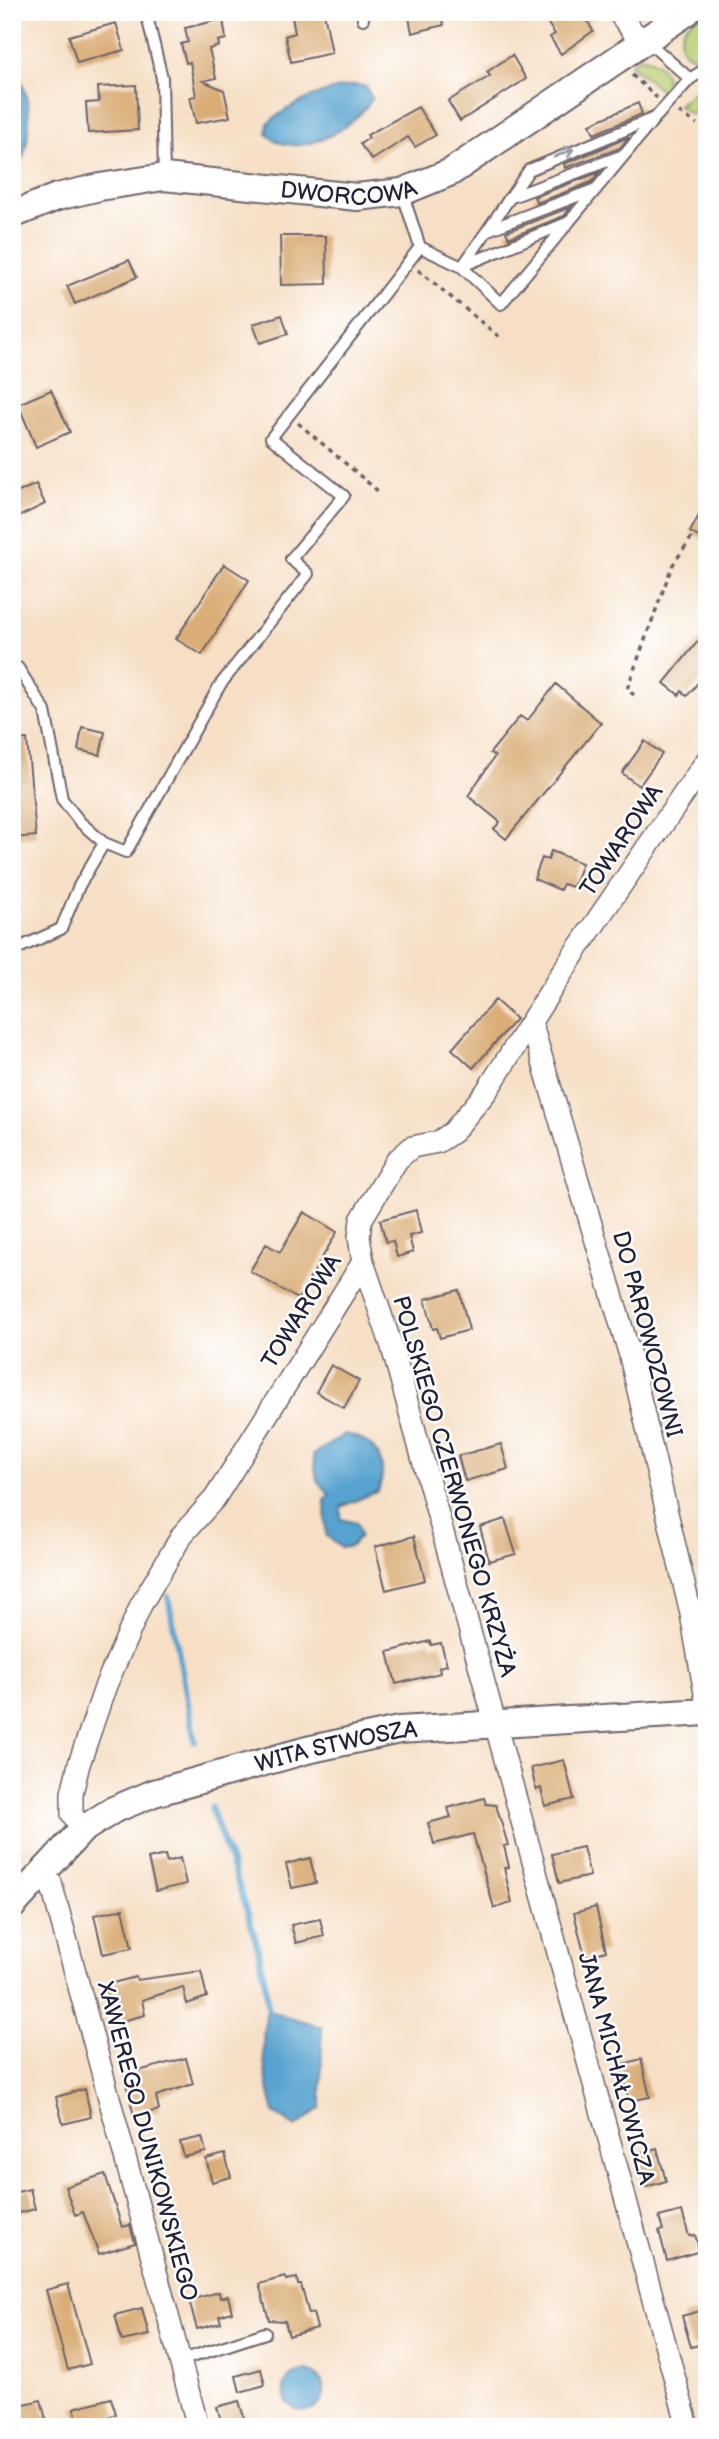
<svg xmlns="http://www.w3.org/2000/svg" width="719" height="2439" font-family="'Balsamiq Sans',sans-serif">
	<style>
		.green { fill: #b8d075; stroke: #6d7958; stroke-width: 2 }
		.water { fill: #57a3cf; stroke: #3c6285; stroke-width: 2 }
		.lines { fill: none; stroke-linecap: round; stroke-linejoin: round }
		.stream { stroke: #57a3cf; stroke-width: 6 }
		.building { fill: #daad77 }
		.service-casing { stroke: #6c646b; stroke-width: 14 }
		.minor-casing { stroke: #6c646b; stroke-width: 24 }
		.tertiary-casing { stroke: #6c646b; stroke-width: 30 }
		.path { stroke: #6c646b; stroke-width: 3.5; stroke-dasharray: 5 5; stroke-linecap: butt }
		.service { stroke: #fff; stroke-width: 10 }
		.minor { stroke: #fff; stroke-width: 21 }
		.tertiary { stroke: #fff; stroke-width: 26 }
		.oneway { stroke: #9c9ca7 }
		.labels { text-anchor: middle; stroke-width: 5; stroke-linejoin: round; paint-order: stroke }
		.street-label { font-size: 23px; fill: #22223b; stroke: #fff }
	</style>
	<rect width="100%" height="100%" fill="#fff"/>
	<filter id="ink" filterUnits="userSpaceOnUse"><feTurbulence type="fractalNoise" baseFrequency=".0143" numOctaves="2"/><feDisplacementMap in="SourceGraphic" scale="14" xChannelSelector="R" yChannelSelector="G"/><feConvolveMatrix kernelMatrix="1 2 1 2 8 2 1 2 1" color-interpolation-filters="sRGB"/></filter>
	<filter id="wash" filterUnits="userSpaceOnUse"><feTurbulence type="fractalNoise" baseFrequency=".00686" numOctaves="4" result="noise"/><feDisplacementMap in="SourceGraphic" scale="28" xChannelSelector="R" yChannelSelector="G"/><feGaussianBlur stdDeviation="1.57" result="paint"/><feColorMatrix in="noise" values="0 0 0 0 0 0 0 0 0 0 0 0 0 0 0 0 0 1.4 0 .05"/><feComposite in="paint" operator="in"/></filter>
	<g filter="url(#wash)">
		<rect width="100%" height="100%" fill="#f6dfc5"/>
		<!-- green -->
		<path class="green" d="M707 12V55C696 60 687 56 681 46 678 28 691 18 707 12Z
			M639 57C660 60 670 72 665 93L630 65Z
			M707 81V100L696 113 690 114 678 105Z"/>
		<!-- water -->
		<path class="water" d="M12 65C32 91 32 128 23 158L12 165Z
			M356 85 366 87 372 99C355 127 296 164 267 134L268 123C291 103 326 89 356 85Z
			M345 1434C375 1440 390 1462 378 1491L341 1507V1519L357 1523 360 1536 351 1546 341 1548 326 1535 325 1500 329 1494 317 1480 313 1455Z
			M267 2010 322 2027 321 2107 296 2127 274 2113C265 2079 259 2044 267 2010Z
			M284 2391a20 20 0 1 1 40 0a20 20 0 1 1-40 0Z"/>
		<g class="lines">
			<!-- stream -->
			<path class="stream" d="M168 1596 195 1742
				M211 1807C233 1872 262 1938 268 2007"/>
		</g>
		<g id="blocks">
			<!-- building -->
			<path class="building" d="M291 12H324L332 53 291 62 285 36 295 33Z
				M408 12H441L444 25 412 33Z
				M552 12H594L595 18 587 20 593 31 561 54 550 37 555 34 544 18Z
				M223 19 226 39 218 41 219 46 209 49 216 78 203 81 224 90 230 117 196 123 190 97 196 96 190 62 186 63 181 44 188 42 185 28Z
				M116 23 124 50 77 63 69 36Z
				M512 55 526 79 460 121 448 101 490 76 487 72Z
				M136 85 138 130 88 133 86 103 99 102 98 87Z
				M638 103 642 114 594 134 590 124Z
				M418 107 436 135 415 147 408 137 372 160 360 144 369 138 367 135Z
				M629 137 620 148 565 168 564 164Z
				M600 172 592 182 537 203 534 197Z
				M571 207 564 216 509 238 506 232Z
				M280 236H326L327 284 281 285Z
				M129 260 137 277 75 304 67 286Z
				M282 315 288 334 260 343 253 324Z
				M51 390 70 432 36 447 18 404Z
				M36 484 45 504 12 520V495Z
				M707 501V542L690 532Z
				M224 564 249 580 202 655 176 639Z
				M707 630V672L687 696 682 691 679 695 664 683Z
				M556 684 601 723 506 839 494 829 500 822 468 796 495 756 490 753 520 716 527 721Z
				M82 727 105 732 100 755 78 750Z
				M27 739 36 836 12 838V740Z
				M645 741 662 754 639 786 622 773Z
				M551 851 582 863 573 887 563 884 560 890 534 879 542 858 548 860Z
				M495 1000 516 1019 473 1068 452 1049Z
				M416 1210 421 1233 409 1236 413 1252 397 1257 393 1241 386 1242 380 1220Z
				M304 1212 337 1232 298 1299 250 1271 266 1244 280 1252Z
				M459 1290 469 1330 440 1338 437 1328 433 1329 425 1299Z
				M331 1365 359 1381 344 1408 316 1392Z
				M501 1444 508 1469 465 1481 458 1456Z
				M505 1519 516 1554 489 1561 480 1527Z
				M414 1536 425 1580 386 1590 375 1547Z
				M430 1641 431 1645 441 1643 447 1665 439 1667 440 1673 396 1684 388 1652Z
				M564 1760 574 1799 545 1806 541 1788 536 1790 531 1768Z
				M484 1798 486 1804 496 1805 508 1845 504 1846 509 1867 504 1868 512 1903 494 1908 473 1834 434 1844 428 1823 451 1817 448 1808Z
				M583 1847 590 1876 559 1883 552 1854Z
				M165 1855 167 1862 180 1858 186 1884 156 1891 148 1859Z
				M310 1858 316 1883 292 1888 286 1864Z
				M596 1907 606 1951 585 1957 574 1913Z
				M123 1909 132 1948 103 1954 94 1915Z
				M320 1919 324 1936 296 1943 291 1925Z
				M201 1971 207 1997 187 2004 183 1987 142 2000 145 2015 114 2023 105 1985 136 1977 137 1980Z
				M186 2058 193 2084 156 2096 159 2110 134 2116 124 2075Z
				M641 2059 650 2097 629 2101 620 2065Z
				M85 2089 91 2117 63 2124 56 2097Z
				M202 2137 206 2152 184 2157 180 2142Z
				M657 2148 666 2181 646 2187 636 2154Z
				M225 2154 231 2177 212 2182 206 2159Z
				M105 2174 122 2227 130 2225 135 2243 99 2254 83 2212 75 2215 65 2187Z
				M30 2189 35 2209 19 2213 13 2193Z
				M682 2211 689 2236 695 2235 700 2251 667 2261 659 2231 663 2230 659 2217Z
				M285 2277 286 2280 297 2278 298 2285H301L309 2314 313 2313 317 2328 289 2336 285 2321 269 2320 259 2284Z
				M68 2284 90 2364 68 2370 46 2290Z
				M219 2292 220 2298 228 2296 232 2312 219 2316 221 2323 197 2329 189 2300Z
				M142 2308 149 2335 122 2341 115 2315Z
				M707 2309V2343L691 2347 682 2316Z
				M261 2369 265 2385 240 2392 236 2376Z
				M111 2398 116 2414 97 2422 98 2427H79L74 2408Z
				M41 2400 48 2427H12V2407Z
				M239 2401 247 2427H223L217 2407Z"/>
		</g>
	</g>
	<g filter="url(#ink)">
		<use href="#blocks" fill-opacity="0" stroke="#6c646b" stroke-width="2"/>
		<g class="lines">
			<!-- service casing -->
			<g class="service-casing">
				<path id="service" d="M146 12 162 78 164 177
					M362 12 363 19
					M648 42 690 79
					M402 192 420 247 462 267 501 304 655 118 690 79 707 68
					M509 198 621 156
					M488 230 596 189
					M465 265 569 222
					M462 267 529 170 654 118
					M12 669 18 668 45 711 62 799 80 822 104 843 126 852 220 685 308 574 291 559 344 496 271 438 420 247
					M12 951 61 929 79 886 104 843
					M179 2361 265 2333"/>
			</g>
			<!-- minor casing -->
			<g class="minor-casing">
				<path id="minor" d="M618 12 634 33 646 40
					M531 1022 629 1352 691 1614 707 1705
					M363 1262 392 1347 688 2427
					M82 1830 72 1814V1793L79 1764 106 1685 141 1605 182 1535 215 1498 363 1262 359 1237 361 1220 397 1160 412 1147 438 1142 453 1132 486 1092 576 951 707 760
					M41 1872 51 1883 198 2427"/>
			</g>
			<!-- tertiary casing -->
			<g class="tertiary-casing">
				<g id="tertiary">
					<path id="s1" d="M12 215 57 197 100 187 164 177 357 197 402 192 451 172 687 12"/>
					<path id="s2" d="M12 1906 82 1830 113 1810 154 1793 307 1750 399 1730 707 1712"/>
				</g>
			</g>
			<!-- path -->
			<path class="path" d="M632 75 657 98
				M679 112 697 124
				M418 270 503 340
				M298 423 379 492
				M634 695 627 689 672 566 694 534"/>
			<!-- service -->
			<use href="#service" class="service"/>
			<!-- minor -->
			<use href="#minor" class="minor"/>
			<!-- tertiary -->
			<use href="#tertiary" class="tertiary"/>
		</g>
		<!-- one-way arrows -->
		<defs><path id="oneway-shaft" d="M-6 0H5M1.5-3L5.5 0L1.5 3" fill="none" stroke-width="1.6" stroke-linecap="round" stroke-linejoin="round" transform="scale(1.75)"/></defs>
		<use class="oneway" href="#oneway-shaft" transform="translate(564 153) rotate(-23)"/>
	</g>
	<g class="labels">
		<!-- street labels -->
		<g class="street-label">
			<text dy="8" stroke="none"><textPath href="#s1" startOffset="343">DWORCOWA</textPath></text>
			<text transform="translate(621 840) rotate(-56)" y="8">TOWAROWA</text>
			<text transform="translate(301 1311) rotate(-58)" y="8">TOWAROWA</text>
			<text transform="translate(648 1334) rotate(75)" y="8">DO PAROWOZOWNI</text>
			<text transform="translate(455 1486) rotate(74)" y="8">POLSKIEGO CZERWONEGO KRZYŻA</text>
			<text dy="8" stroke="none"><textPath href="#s2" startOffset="373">WITA STWOSZA</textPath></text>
			<text transform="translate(617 2068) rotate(75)" y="8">JANA MICHAŁOWICZA</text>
			<text transform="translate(148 2141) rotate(75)" y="8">XAWEREGO DUNIKOWSKIEGO</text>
		</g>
	</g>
	<!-- margin -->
	<rect width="719" height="2439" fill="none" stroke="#fff" stroke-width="42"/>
</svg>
